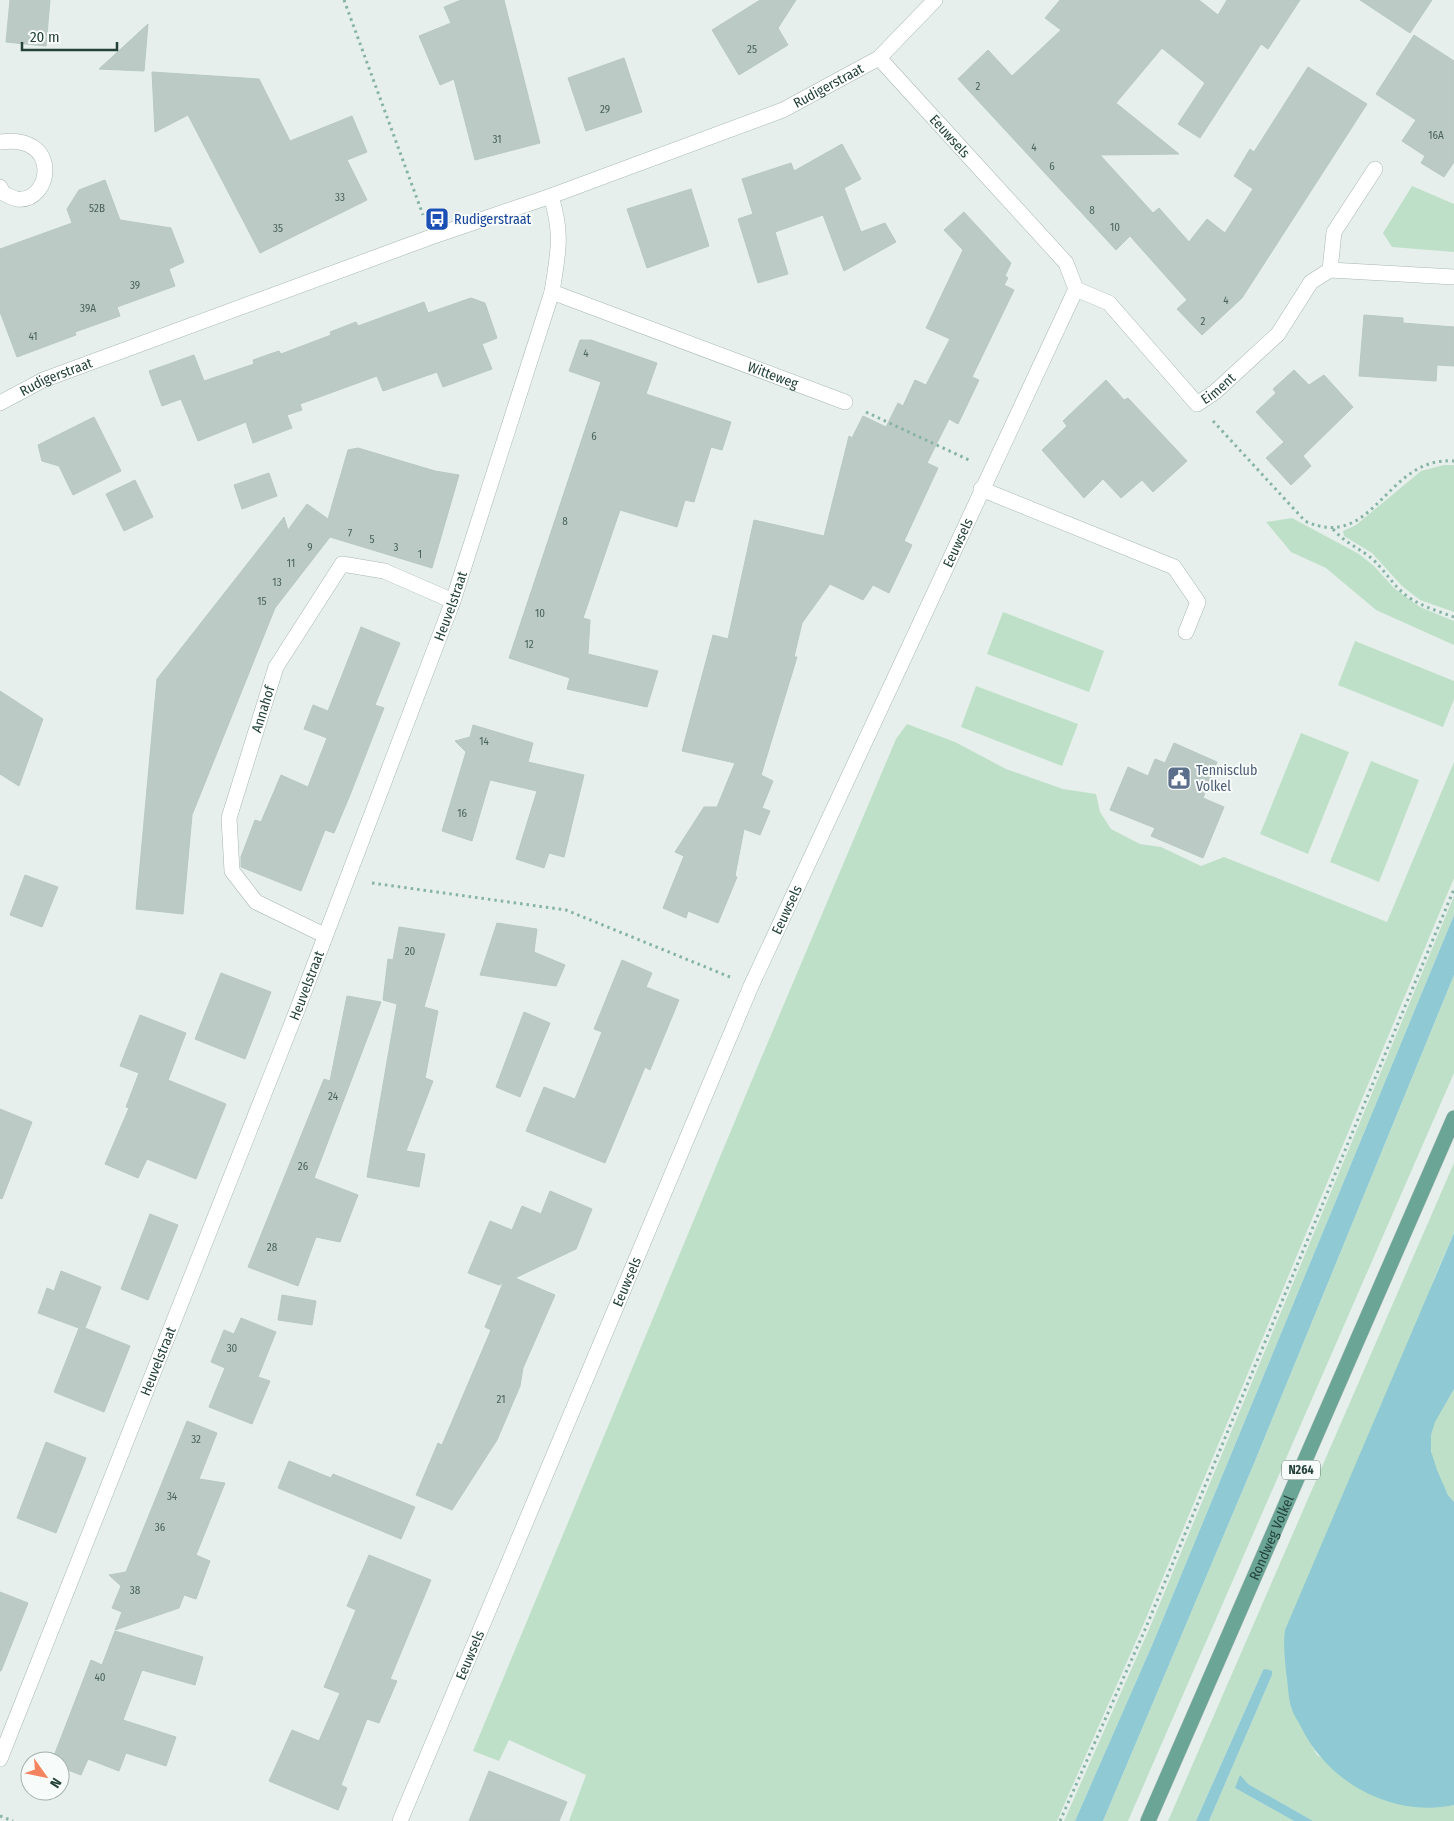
<svg xmlns="http://www.w3.org/2000/svg" width="1454" height="1821" font-family="'Fira Sans Condensed',sans-serif">
	<style>
		.green { fill: #bfe0c8 }
		.water { fill: #8ec9d4 }
		.building { fill: #bbcac4; stroke: #b8c9c2 }
		.lines { fill: none; stroke-linecap: round; stroke-linejoin: round }
		.minor-casing { stroke: #a8b8b2; stroke-width: 16 }
		.major-casing { stroke: #c2cac8; stroke-width: 16 }
		.path { stroke: #86b3a5; stroke-width: 3; stroke-dasharray: 2.5 4; stroke-linecap: butt }
		.minor { stroke: #fff; stroke-width: 15 }
		.major { stroke: #6aa596; stroke-width: 15 }
		.labels { text-anchor: middle; stroke-width: 4; stroke-linejoin: round; paint-order: stroke }
		.number-label { font-size: 11px; fill: #4a645c }
		.shield { fill: #f7fbf9; stroke: #637a73; stroke-width: 1 }
		.shield-label { font-size: 12px; font-weight: bold; fill: #24423a }
		.street-label { font-size: 14px; fill: #24423a; stroke: #f7fbf9 }
		.transit-label { font-size: 14px; fill: #164399; stroke: #f7fbf9; text-anchor: start }
		.service-label { font-size: 14px; fill: #4e5e75; stroke: #f7fbf9; text-anchor: start }
	</style>
	<rect width="100%" height="100%" fill="#e6efeb"/>
	<!-- green -->
	<path class="green" d="M1412 186 1454 204V252L1392 247 1383 233Z
		M1444 465H1454V612L1420 600 1402 586 1372 553 1344 536 1343 531 1356 525 1421 471Z
		M1292 518 1359 554 1374 566 1394 588 1420 607 1454 621V645L1376 610 1326 568 1291 552 1266 522Z
		M1003 612 1104 651 1089 692 987 654Z
		M1355 641 1454 681V699L1443 727 1338 685Z
		M976 686 1078 724 1062 766 961 727Z
		M907 724 955 742 1006 769 1063 789 1096 794 1100 812 1111 829 1140 844 1161 847 1201 866 1224 857 1387 922 1454 762V878L1144 1623 1057 1821H569L586 1775 509 1740 499 1761 473 1751 757 1068 896 739Z
		M1301 733 1349 752 1308 854 1260 834Z
		M1371 761 1419 780 1379 882 1330 862Z
		M1454 896V915L1153 1643 1075 1821H1064L1150 1627Z
		M1454 975V1073L1128 1821H1103L1255 1461Z
		M1454 1163V1233L1434 1279 1291 1708 1317 1755 1386 1801 1409 1806 1441 1807 1454 1805V1821H1313L1248 1784 1235 1788 1294 1821H1209L1272 1675V1671L1263 1670 1196 1821H1168Z
		M1454 1389V1502C1438 1483 1424 1447 1434 1423 1439 1411 1448 1400 1454 1389Z"/>
	<!-- water -->
	<path class="water" d="M1454 915V975L1255 1461 1103 1821H1075L1153 1643Z
		M1454 1233V1389L1435 1422 1431 1435V1451L1437 1470 1448 1495 1454 1502V1805C1393 1818 1328 1783 1301 1727 1298 1721 1293 1714 1291 1707 1288 1696 1288 1683 1286 1672 1285 1658 1283 1645 1285 1630Z
		M1266 1669 1272 1671V1675L1209 1821H1196L1263 1670Z
		M1240 1775 1248 1784 1313 1821H1294L1235 1788Z"/>
	<!-- building -->
	<path class="building" d="M10 0H50L46 46 6 42Z
		M461 0H504L540 143 475 160 454 79 440 85 419 36 451 23 444 7Z
		M760 0H796L778 28 788 45 739 75 712 30Z
		M1060 0H1199L1218 15 1227 0H1300L1268 49 1261 44 1200 138 1178 124 1205 83 1162 48 1116 103 1179 154 1100 155 1153 213 1159 208 1189 242 1207 219 1225 233 1253 189 1234 176 1250 149 1254 152 1308 67 1367 104 1242 298 1202 335 1177 309 1187 300 1130 236 1116 250 958 79 988 50 1012 76 1061 30 1045 18Z
		M1360 0H1432L1410 33Z
		M148 24 144 71 99 69Z
		M1414 35 1454 61V162L1444 177 1421 163 1425 156 1402 141 1416 120 1376 94Z
		M624 58 642 112 586 131 568 78Z
		M152 72 259 79 290 141 352 116 367 152 347 160 367 200 260 253 188 115 155 132Z
		M842 144 861 179 844 188 861 232 885 223 896 242 844 271 823 215 775 232 788 274 758 283 738 219 753 214 742 179 791 163 794 171Z
		M105 180 120 220 171 228 184 262 169 269 175 286 117 307 120 316 75 332 76 335 17 357 0 312V249L72 223 67 209 79 190Z
		M691 189 709 246 647 268 627 209Z
		M964 212 1011 263 1005 276 1008 278 1004 285 1014 290 972 377 979 380 958 424 949 419 927 463 938 468 904 541 912 545 889 593 873 585 863 600 830 584 802 623 794 657H797L761 775 773 781 762 808 770 811 760 835 744 829 735 876 737 877 718 923 688 911 686 918 663 908 684 856 675 852 704 807H717L735 763 682 751 713 635 728 639 754 520 824 536 849 436 852 438 863 416 886 427 898 403 903 406 915 380 926 385 950 339 926 328 963 250 944 230Z
		M471 298 485 303 497 338 482 344 492 369 443 387 437 372 383 391 377 376 300 404 302 410 287 415 292 428 253 443 246 422 198 441 181 399 162 406 149 371 194 355 204 381 254 364 253 360 267 355 279 351 281 354 331 335 330 332 356 322 358 326 424 302 428 313Z
		M1364 315 1403 318V323L1454 327V366L1437 365 1436 381 1359 376Z
		M580 340H591L657 363 646 394 731 422 722 450 711 447 694 502 685 500 677 527 620 510 583 618 590 620 588 654 658 671 647 707 567 689 570 678 509 658 601 382 569 371Z
		M1294 370 1309 385 1324 375 1353 407 1303 456 1311 466 1291 485 1266 458 1284 442 1256 412 1276 393 1273 389Z
		M1106 380 1124 400 1128 398 1187 461 1153 492 1142 480 1121 498 1103 479 1084 498 1042 450 1067 426 1063 421Z
		M94 417 121 471 73 495 59 466 42 461 38 445Z
		M358 448 435 471 459 475 432 568 330 537 275 608 192 815 183 914 136 909 157 679 284 517 288 530 307 504 328 519 348 450Z
		M269 473 277 496 242 509 234 485Z
		M135 480 153 517 124 531 106 494Z
		M361 627 400 643 375 705 384 708 350 795 334 833 325 830 301 891 241 867V857L255 820 261 822 281 775 308 787 327 738 304 729 313 705 328 711Z
		M0 691 43 719 19 786 0 774Z
		M473 725 533 743 528 762 584 775 564 857 549 853 544 868 516 859 537 791 490 780 472 841 442 831 466 752 455 741 470 737Z
		M1174 743 1217 762 1203 798 1224 807 1203 858 1151 836 1155 828 1110 810 1128 767 1148 776 1155 759 1165 763Z
		M25 875 58 887 42 927 10 915Z
		M497 923 537 929 534 952 565 965 556 986 480 975Z
		M399 927 445 934 424 1007 438 1011 425 1078 433 1081 406 1151 425 1154 419 1187 367 1177 397 1004 383 1000 388 959 393 960Z
		M622 960 652 973 646 987 679 1000 650 1070 645 1067 605 1163 526 1131 544 1087 575 1099 602 1032 594 1029Z
		M221 973 271 992 245 1059 195 1039Z
		M347 996 381 1002 314 1178 358 1195 340 1242 316 1237 298 1286 248 1267 324 1079 330 1081Z
		M524 1012 550 1023 520 1097 496 1087Z
		M140 1015 186 1033 168 1080 226 1104 196 1179 147 1159 138 1178 105 1164 129 1108 126 1107 139 1073 120 1066Z
		M0 1109 32 1122 2 1199 0 1198Z
		M550 1191 592 1209 576 1249 515 1278 555 1295 523 1368 520 1386 497 1440 452 1510 416 1495 438 1443 442 1445 491 1330 485 1327 503 1283 499 1285 468 1273 490 1221 512 1230 522 1206 541 1214Z
		M150 1214 178 1225 148 1300 121 1289Z
		M61 1271 101 1287 85 1328 130 1346 104 1412 54 1392 79 1328 38 1313 47 1288 54 1291Z
		M282 1295 316 1301 312 1325 278 1320Z
		M241 1318 276 1332 258 1377 270 1381 252 1424 209 1407 225 1368 211 1362 224 1330 234 1334Z
		M187 1421 217 1433 199 1479 225 1483 196 1555 210 1561 196 1599 184 1595 179 1608 115 1630 122 1612 112 1608 121 1586 109 1575 126 1572Z
		M46 1442 86 1458 56 1533 17 1518Z
		M289 1461 331 1478 333 1474 415 1507 401 1539 278 1488Z
		M369 1555 431 1580 390 1679 397 1681 379 1723 367 1719 341 1785 347 1788 338 1810 269 1781 292 1730 319 1741 340 1693 324 1687 356 1610 347 1606Z
		M0 1592 28 1603 1 1671H0Z
		M115 1631 203 1657 195 1685 142 1670 123 1720 176 1737 166 1766 126 1753 119 1771 88 1759 81 1775 60 1767V1761H52L91 1660 102 1665Z
		M489 1771 567 1802 559 1821H469Z"/>
	<g class="lines">
		<!-- minor casing -->
		<g class="minor-casing">
			<g id="minor">
				<path d="M0 142C62 133 52 203 17 199 12 198 7 195 3 193L0 187"/>
				<path d="M1330 270 1334 232 1375 169"/>
				<path id="s1" d="M1076 289 1109 303 1197 404 1215 392 1278 334 1311 282 1330 270 1454 277"/>
				<path id="s2" d="M552 292 845 402"/>
				<path id="s3" d="M0 403 43 380 431 237 551 196 783 110 879 58 935 0"/>
				<path d="M981 489 1174 567 1198 602 1186 632"/>
				<path id="s4" d="M324 935 256 902 232 871 229 818 276 667 342 564 384 571 453 601"/>
				<path id="s5" d="M0 1759 296 1013 453 601 552 292C558 253 563 235 551 196"/>
				<path id="s6" d="M400 1821 751 986 1076 289 1066 263 879 58"/>
			</g>
		</g>
		<!-- major casing -->
		<g class="major-casing">
			<g id="major">
				<path id="s7" d="M1148 1821 1454 1118"/>
			</g>
		</g>
		<!-- path -->
		<path class="path" d="M344 0 423 215
			M866 412 971 461
			M1213 421 1305 521C1375 553 1385 456 1454 461
			M1333 529C1344 542 1357 547 1370 557 1382 567 1389 579 1399 589 1413 604 1435 610 1454 617
			M372 883 566 910 730 977
			M0 1816 13 1821
			M1060 1821 1147 1625 1454 889"/>
		<!-- minor -->
		<use href="#minor" class="minor"/>
		<!-- major -->
		<use href="#major" class="major"/>
	</g>
	<!-- icons -->
	<defs>
		<g id="bus-square" transform="scale(1.25)"><rect x="-9" y="-9" width="18" height="18" rx="4" fill="#1a4fb4" stroke="#f7fbf9"/><path d="M-5-6H5V4H4V6H2V4H-2V6H-4V4H-5ZM-3.5-4V0h7V-4ZM-3.5 1.2v1.5H-2V1.2ZM2 1.2v1.5H3.5V1.2Z" fill="#fff"/></g>
		<g id="civic-square" transform="scale(1.25)"><rect x="-9" y="-9" width="18" height="18" rx="4" fill="#5c6f8a" stroke="#f7fbf9"/><path d="M-.6-6.5H3V-4.5H.6V-3L4-1V1h2V6H-6V1h2V-1L-.6-3ZM-1.2 2.5V6h2.4V2.5Z" fill="#fff"/></g>
	</defs>
	<g fill-rule="evenodd">
		<use href="#bus-square" x="437" y="219"/>
		<use href="#civic-square" x="1179" y="778"/>
	</g>
	<g class="labels">
		<!-- number labels -->
		<g class="number-label">
			<text x="752" y="53">25</text>
			<text x="978" y="90">2</text>
			<text x="605" y="113">29</text>
			<text x="1436" y="139">16A</text>
			<text x="497" y="143">31</text>
			<text x="1034" y="151">4</text>
			<text x="1052" y="170">6</text>
			<text x="340" y="201">33</text>
			<text x="97" y="212">52B</text>
			<text x="1092" y="214">8</text>
			<text x="1115" y="231">10</text>
			<text x="278" y="232">35</text>
			<text x="135" y="289">39</text>
			<text x="1226" y="304">4</text>
			<text x="88" y="312">39A</text>
			<text x="1203" y="325">2</text>
			<text x="33" y="340">41</text>
			<text x="586" y="357">4</text>
			<text x="594" y="440">6</text>
			<text x="565" y="525">8</text>
			<text x="350" y="537">7</text>
			<text x="372" y="543">5</text>
			<text x="310" y="551">9</text>
			<text x="396" y="551">3</text>
			<text x="420" y="558">1</text>
			<text x="291" y="567">11</text>
			<text x="277" y="586">13</text>
			<text x="262" y="605">15</text>
			<text x="540" y="617">10</text>
			<text x="529" y="648">12</text>
			<text x="484" y="745">14</text>
			<text x="462" y="817">16</text>
			<text x="410" y="955">20</text>
			<text x="333" y="1100">24</text>
			<text x="303" y="1170">26</text>
			<text x="272" y="1251">28</text>
			<text x="232" y="1352">30</text>
			<text x="501" y="1403">21</text>
			<text x="196" y="1443">32</text>
			<text x="172" y="1500">34</text>
			<text x="160" y="1531">36</text>
			<text x="135" y="1594">38</text>
			<text x="100" y="1681">40</text>
		</g>
		<!-- shield labels -->
		<rect class="shield" x="1282" y="1460.5" width="38" height="19" rx="4"/>
		<g class="shield-label">
			<text x="1301" y="1474">N264</text>
		</g>
		<!-- street labels -->
		<g class="street-label">
			<text dy="5" stroke="none"><textPath href="#s3" startOffset="888">Rudigerstraat</textPath></text>
			<text transform="translate(950 136) rotate(48)" y="5">Eeuwsels</text>
			<text dy="5" stroke="none"><textPath href="#s2" startOffset="236">Witteweg</textPath></text>
			<text dy="5" stroke="none"><textPath href="#s3" startOffset="62">Rudigerstraat</textPath></text>
			<text dy="5" stroke="none"><textPath href="#s1" startOffset="196">Eiment</textPath></text>
			<text dy="5" stroke="none"><textPath href="#s6" startOffset="1395">Eeuwsels</textPath></text>
			<text dy="5" stroke="none"><textPath href="#s5" startOffset="1238">Heuvelstraat</textPath></text>
			<text dy="5" stroke="none"><textPath href="#s4" startOffset="282">Annahof</textPath></text>
			<text dy="5" stroke="none"><textPath href="#s6" startOffset="990">Eeuwsels</textPath></text>
			<text dy="5" stroke="none"><textPath href="#s5" startOffset="832">Heuvelstraat</textPath></text>
			<text dy="5" stroke="none"><textPath href="#s6" startOffset="585">Eeuwsels</textPath></text>
			<text dy="5" stroke="none"><textPath href="#s5" startOffset="428">Heuvelstraat</textPath></text>
			<text dy="5" stroke="none"><textPath href="#s7" startOffset="309">Rondweg Volkel</textPath></text>
			<text dy="5" stroke="none"><textPath href="#s6" startOffset="180">Eeuwsels</textPath></text>
		</g>
		<!-- transit labels -->
		<g class="transit-label">
			<text x="454" y="224">Rudigerstraat</text>
		</g>
		<!-- service labels -->
		<g class="service-label">
			<text x="1196" y="775">Tennisclub<tspan x="1196" dy="16">Volkel</tspan></text>
		</g>
	</g>
	<!-- north arrow -->
	<g transform="translate(45 1776) rotate(123)"><circle r="24" fill="#f7fbf9" stroke="#a3b1ad"/>
	<path d="M0-4L9 19L0 12L-9 19Z" fill="#f4845f"/>
	<text y="-8" font-size="14" font-weight="bold" text-anchor="middle" fill="#24423a">N</text>
	</g>
	<!-- scale -->
	<path d="M22 42v8h95v-8" fill="none" stroke="#24423a" stroke-width="2.5"/>
	<text x="30" y="42" font-size="15" fill="#24423a" stroke="#f7fbf9" stroke-width="4" paint-order="stroke">20 m</text>
</svg>
